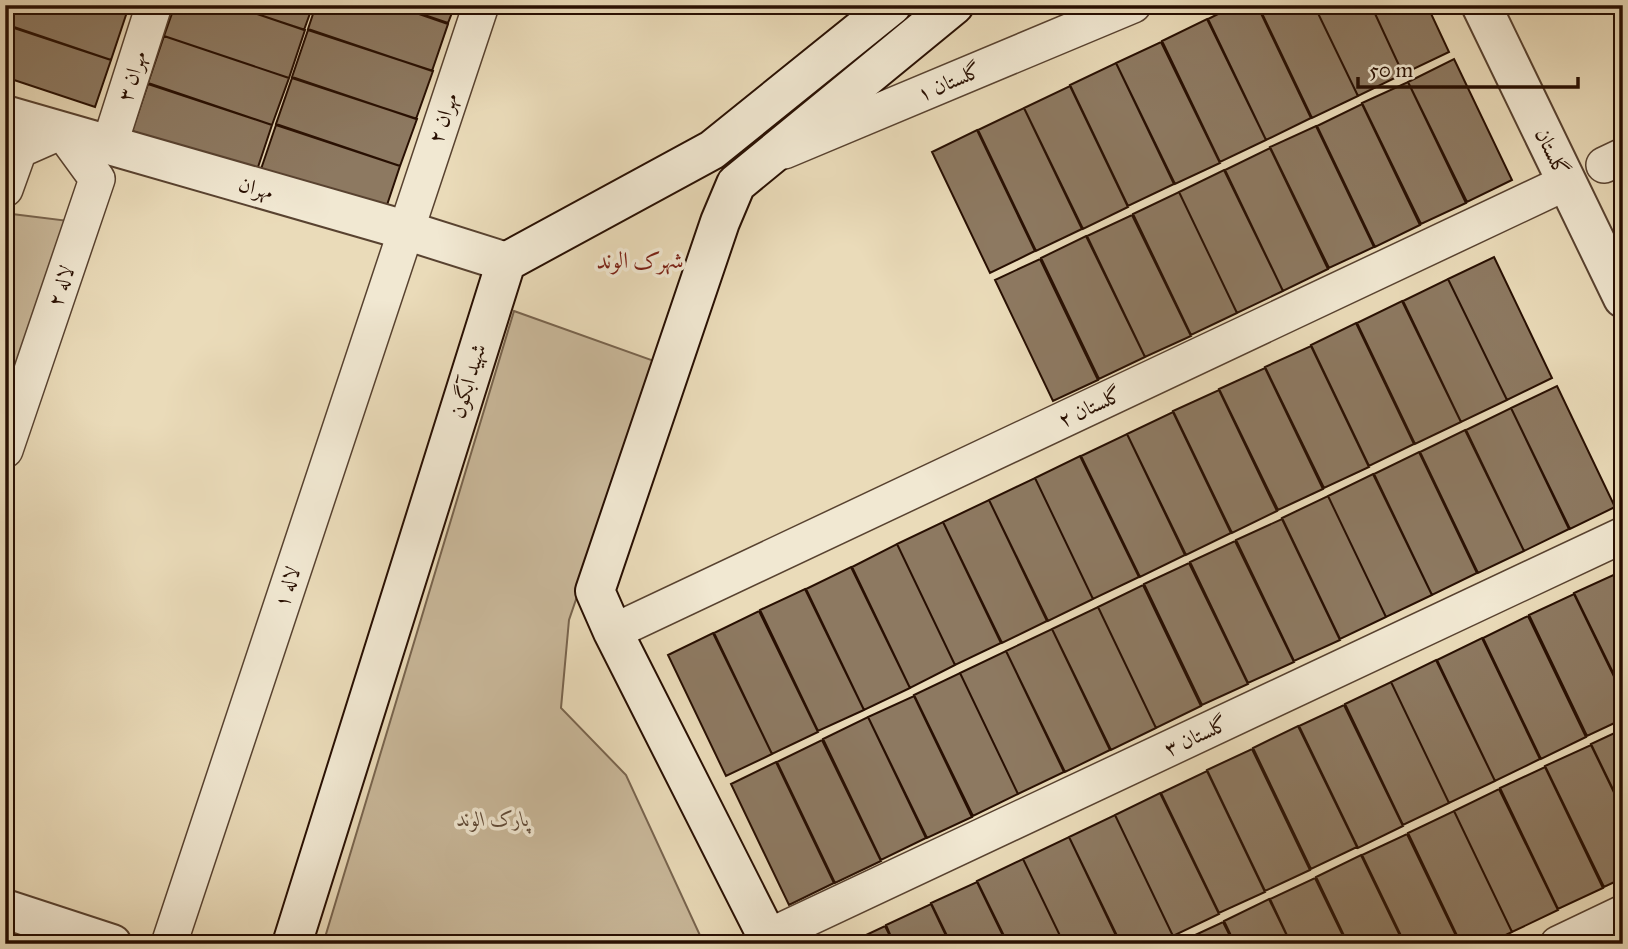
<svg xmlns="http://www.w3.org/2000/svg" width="1628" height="949" font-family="'IM FELL Great Primer',Amiri,serif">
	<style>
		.green { fill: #c9b89a; stroke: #78644e; stroke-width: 2 }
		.building { fill: #8d7961; stroke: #280f02; stroke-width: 2 }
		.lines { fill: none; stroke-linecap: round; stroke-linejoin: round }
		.minor-casing { stroke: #584230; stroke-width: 38 }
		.tertiary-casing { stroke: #584230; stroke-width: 42 }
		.secondary-casing { stroke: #280f02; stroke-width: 42 }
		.minor { stroke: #f1e8d2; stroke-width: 35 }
		.tertiary { stroke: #f1e8d2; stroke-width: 38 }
		.secondary { stroke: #f1e8d2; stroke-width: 38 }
		.labels { text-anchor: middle; stroke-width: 7; stroke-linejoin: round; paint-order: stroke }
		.street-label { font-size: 21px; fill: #280f02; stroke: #f1e8d2 }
		.park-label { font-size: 21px; font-style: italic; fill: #604a37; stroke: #f1e8d2 }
		.neighbourhood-label { font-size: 23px; fill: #7a1f14; stroke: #f1e8d2 }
	</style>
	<rect width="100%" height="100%" fill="#eadbb9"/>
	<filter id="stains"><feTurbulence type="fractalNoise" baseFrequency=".00286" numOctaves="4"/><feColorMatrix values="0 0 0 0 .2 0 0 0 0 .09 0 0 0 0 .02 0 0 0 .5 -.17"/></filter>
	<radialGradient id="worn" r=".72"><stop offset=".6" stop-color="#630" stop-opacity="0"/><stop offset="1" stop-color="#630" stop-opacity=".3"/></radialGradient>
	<!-- green -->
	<path class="green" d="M12 214 69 221 5 400V233Z
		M514 311 657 362 569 620 561 708 626 775 704 944H323Z"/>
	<!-- building -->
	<path class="building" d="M5 5H106L127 12 111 60 5 24Z
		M175 5H230L305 30 289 78 164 36Z
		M231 5H313L304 30Z
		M316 5H393L448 24 432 71 308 29Z
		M395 5H455L448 23Z
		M1236 5H1257L1311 118 1266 140 1208 19Z
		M1258 5H1314L1358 96 1312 118Z
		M1314 5H1371L1403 74 1358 96Z
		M1371 5H1427L1449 52 1403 74Z
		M1207 19 1266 140 1220 162 1162 41Z
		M5 25 111 60 95 107 5 77Z
		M308 30 433 71 416 119 292 77Z
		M164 36 289 78 272 125 148 83Z
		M1161 42 1220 163 1175 184 1116 63Z
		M1454 59 1512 180 1467 202 1408 82Z
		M1116 63 1174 184 1128 206 1070 85Z
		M292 78 417 119 400 166 276 124Z
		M1408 82 1466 203 1421 224 1362 103Z
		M148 84 272 125 256 173 132 131Z
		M1070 86 1128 207 1083 229 1024 108Z
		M1362 104 1420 225 1375 247 1317 126Z
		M1024 108 1082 229 1036 251 978 130Z
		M276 125 400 166 384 214 260 172Z
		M1316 126 1374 247 1329 268 1270 147Z
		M977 130 1035 251 990 273 932 152Z
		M1270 148 1328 269 1283 291 1225 170Z
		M1224 170 1283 291 1237 313 1179 192Z
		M1179 192 1237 313 1191 335 1133 214Z
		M1132 215 1191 336 1145 357 1087 236Z
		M1086 236 1145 357 1099 379 1041 258Z
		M1494 257 1552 378 1507 400 1448 279Z
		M1040 259 1098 380 1053 401 995 280Z
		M1448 279 1507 400 1461 422 1403 301Z
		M1402 301 1461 422 1415 444 1357 323Z
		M1356 323 1414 444 1369 466 1311 345Z
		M1311 346 1369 467 1324 488 1265 367Z
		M1265 368 1323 489 1278 510 1219 389Z
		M1557 386 1615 507 1570 529 1511 408Z
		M1219 390 1277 511 1232 533 1173 411Z
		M1511 408 1569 529 1524 551 1466 430Z
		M1173 412 1231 533 1186 555 1127 434Z
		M1465 430 1524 551 1478 573 1420 452Z
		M1127 434 1185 555 1140 577 1081 456Z
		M1419 452 1477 573 1432 595 1374 474Z
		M1080 456 1139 577 1093 599 1035 478Z
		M1373 474 1432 595 1386 617 1328 496Z
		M1035 478 1093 599 1048 621 989 500Z
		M1328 496 1386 617 1340 639 1282 518Z
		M989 500 1047 621 1002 643 943 522Z
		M1282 519 1340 640 1294 661 1236 540Z
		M943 522 1001 643 955 665 897 544Z
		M1235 541 1294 662 1248 683 1190 562Z
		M897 544 955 665 910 688 852 567Z
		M1189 563 1248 684 1202 705 1144 584Z
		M851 567 910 688 864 710 806 589Z
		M1620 572 1623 577V693L1574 593Z
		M1143 585 1201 706 1156 728 1098 607Z
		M805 589 864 710 818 731 760 610Z
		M1574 594 1623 695V719L1587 736 1529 615Z
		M1098 607 1156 728 1111 750 1052 629Z
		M759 611 818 732 772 754 714 633Z
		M1528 616 1586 737 1541 759 1483 638Z
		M1052 629 1110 750 1065 772 1006 651Z
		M713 633 772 754 726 776 668 655Z
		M1482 638 1540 759 1495 781 1437 660Z
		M1006 651 1064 772 1018 794 960 673Z
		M1436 660 1495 781 1449 803 1391 682Z
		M960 673 1018 794 973 816 914 695Z
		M1391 682 1449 803 1403 825 1345 704Z
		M914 696 972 817 927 838 868 717Z
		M1344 705 1403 826 1358 848 1299 726Z
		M868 717 926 838 881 860 823 739Z
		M1298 726 1357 847 1311 869 1253 748Z
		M1623 729V810L1591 744Z
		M822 740 881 861 835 883 777 762Z
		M1591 745 1623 811V878L1604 887 1545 766Z
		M1252 749 1310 870 1265 891 1207 770Z
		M776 762 834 883 789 905 731 784Z
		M1545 767 1603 888 1558 909 1500 788Z
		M1207 771 1265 892 1219 913 1161 793Z
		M1499 789 1558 910 1512 932 1454 811Z
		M1160 793 1219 914 1173 936 1115 815Z
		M1454 811 1512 932 1487 944H1461L1408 833Z
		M1115 815 1173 936 1156 944H1121L1069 837Z
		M1407 834 1460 944H1405L1362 855Z
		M1069 837 1120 944H1064L1023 859Z
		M1361 855 1404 944H1348L1316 877Z
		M1023 859 1064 944H1008L977 881Z
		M1315 878 1347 944H1291L1270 899Z
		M977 882 1007 944H951L931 903Z
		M1269 899 1291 944H1235L1224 921Z
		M931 904 950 944H894L886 925Z
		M1223 922 1234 944 1178 943Z
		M885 926 894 944H847Z"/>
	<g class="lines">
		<!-- minor casing -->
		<g class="minor-casing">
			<path id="minor" d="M109 146 154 5
				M784 151 1133 5
				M1604 165 1623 156
				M5 189 19 150 62 131 97 179 5 450
				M613 632 1567 182
				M768 937 1623 535
				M169 944 481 5
				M1558 944 1623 913"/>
		</g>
		<!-- tertiary casing -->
		<g class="tertiary-casing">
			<path id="tertiary" d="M1481 5 1623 298
				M5 115 405 230 506 262
				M5 909 112 944"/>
		</g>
		<!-- secondary casing -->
		<g class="secondary-casing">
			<path id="secondary" d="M292 944 506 262 712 150 892 5
				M771 944 613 632 595 591 720 222 736 184 954 5"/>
		</g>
		<!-- minor -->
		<use href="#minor" class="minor"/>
		<!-- tertiary -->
		<use href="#tertiary" class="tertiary"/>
		<!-- secondary -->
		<use href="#secondary" class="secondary"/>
	</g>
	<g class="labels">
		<!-- street labels -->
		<g class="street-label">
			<text transform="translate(132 76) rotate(-72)" y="7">مهران ۳</text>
			<text transform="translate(949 82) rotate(-23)" y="7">گلستان ۱</text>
			<text transform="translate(443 118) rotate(-71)" y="7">مهران ۲</text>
			<text transform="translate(1552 152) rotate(64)" y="7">گلستان</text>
			<text transform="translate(256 188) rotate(16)" y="7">مهران</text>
			<text transform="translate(61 286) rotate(-71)" y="7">لاله ۲</text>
			<text transform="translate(468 381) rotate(-73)" y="7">شهید آبگون</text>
			<text transform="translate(1090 407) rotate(-25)" y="7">گلستان ۲</text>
			<text transform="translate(287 587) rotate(-72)" y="7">لاله ۱</text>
			<text transform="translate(1196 736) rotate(-25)" y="7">گلستان ۳</text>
		</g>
		<!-- park labels -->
		<g class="park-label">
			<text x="493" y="826">پارک الوند</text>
		</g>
		<!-- neighbourhood labels -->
		<g class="neighbourhood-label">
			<text x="640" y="268">شهرک الوند</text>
		</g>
	</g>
	<!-- margin -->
	<rect width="1628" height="949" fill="none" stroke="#eadbb9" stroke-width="28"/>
	<rect x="7" y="7" width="1614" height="935" fill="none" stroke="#280f02" stroke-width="3.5"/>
	<rect x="14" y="14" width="1600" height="921" fill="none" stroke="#280f02" stroke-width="2"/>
	<!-- scale -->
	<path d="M1358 77v10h220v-10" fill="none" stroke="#280f02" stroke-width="3.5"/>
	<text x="1369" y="77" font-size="21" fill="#280f02" stroke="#f1e8d2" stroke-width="5" paint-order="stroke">50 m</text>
	<rect width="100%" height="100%" filter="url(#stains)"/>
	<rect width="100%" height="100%" fill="url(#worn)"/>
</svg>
